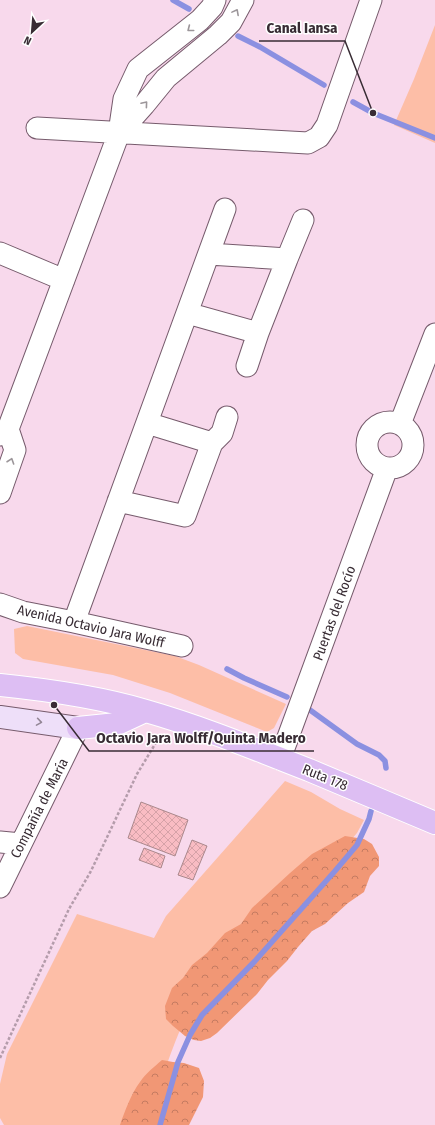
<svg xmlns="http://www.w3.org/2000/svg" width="435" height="1125" font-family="'Fira Sans Condensed',sans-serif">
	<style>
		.green { fill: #fdbea7 }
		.forest { fill: url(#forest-crowns) }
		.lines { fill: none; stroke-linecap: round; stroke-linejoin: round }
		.stream { stroke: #8b90e1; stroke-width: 5.5 }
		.building { fill: url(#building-cross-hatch); stroke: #aa888c }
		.street-casing { stroke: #765b6c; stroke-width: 23 }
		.secondary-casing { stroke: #765b6c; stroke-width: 24 }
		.primary-casing { stroke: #fff; stroke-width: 24 }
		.path { stroke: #b49cab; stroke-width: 2.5; stroke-dasharray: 3 2; stroke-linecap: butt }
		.street { stroke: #fff; stroke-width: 21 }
		.secondary { stroke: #eedff9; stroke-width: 22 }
		.primary { stroke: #ddbef3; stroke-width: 22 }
		.oneway { stroke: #9c969a }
		.oneway2 { stroke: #938696 }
		.labels { text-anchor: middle; stroke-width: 3; stroke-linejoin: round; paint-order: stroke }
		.street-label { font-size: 14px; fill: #382c34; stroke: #fff }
		.leader { fill: none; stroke: #382c34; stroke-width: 1.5 }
		.callout-dot { fill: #382c34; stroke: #fff; stroke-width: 1.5 }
		.callout-label { font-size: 15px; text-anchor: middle; font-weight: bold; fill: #382c34; stroke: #fff; stroke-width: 3; stroke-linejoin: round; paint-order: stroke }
	</style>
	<defs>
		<pattern id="forest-crowns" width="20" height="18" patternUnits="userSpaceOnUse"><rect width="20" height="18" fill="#f19775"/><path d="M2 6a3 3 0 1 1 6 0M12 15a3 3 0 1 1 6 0" fill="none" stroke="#c47b61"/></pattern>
		<pattern id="building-cross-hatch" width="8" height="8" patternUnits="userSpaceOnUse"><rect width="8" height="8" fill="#f9bcc3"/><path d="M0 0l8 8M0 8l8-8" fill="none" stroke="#d6a2a8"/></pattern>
	</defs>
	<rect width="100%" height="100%" fill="#f8d9ec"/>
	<!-- green -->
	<path class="green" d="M435 25V143L394 125 414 79Z
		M27 626 175 656 199 665 286 704 274 728 267 732 170 693 113 675 23 659 15 653 14 629Z
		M285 781 311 792 340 809 364 820 357 833 293 907 180 1030C167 1061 157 1093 149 1125H4L0 1118V1084L7 1054 77 914 154 938 166 916Z"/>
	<!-- forest -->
	<path class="forest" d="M345 836 364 839 372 844 379 857V866L370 876 364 892 348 903 325 924 312 931 298 947 287 961 268 980 257 994 217 1033 210 1038 201 1041 194 1040 185 1036 173 1026 166 1019 165 1006 172 988 183 978 192 965 207 953 225 933 241 924 252 908 290 873 312 854Z
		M162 1060 173 1062 184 1063 199 1068 204 1081 203 1097 189 1125H120C124 1113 132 1092 140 1082 146 1073 154 1067 162 1060Z"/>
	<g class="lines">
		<!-- stream -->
		<path class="stream" d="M173 0 189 9
			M238 36 260 47 324 85
			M353 102 373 113 435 138
			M227 669 244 678 287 697
			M310 710 357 744 379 755 385 761 386 768
			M160 1125 178 1062 190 1035 202 1015 255 961 335 871 357 845 369 819 371 811"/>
	</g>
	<!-- building -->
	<path class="building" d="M141 802 188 820 175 856 128 838Z
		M192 840 207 846 193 880 178 875Z
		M144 848 165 856 161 868 139 860Z"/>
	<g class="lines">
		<!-- street casing -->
		<g class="street-casing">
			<path id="street" d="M37 128 308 143 319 137 327 125 371 0
				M119 133 144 105 166 78 218 35 231 22 243 0
				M0 253 64 280
				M287 259 303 220
				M187 313 258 333 287 259 209 254
				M247 366 258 333
				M367 445a23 23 0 1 1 46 0a23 23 0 1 1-46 0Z
				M400 424 435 334
				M0 435 8 429 119 133 124 99 138 69 200 20 212 7 215 0
				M212 443 222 433 227 417
				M0 493 15 450 8 429
				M118 501 185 516 212 443 147 423
				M0 604 23 612 74 622 182 646
				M74 622 225 209
				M280 759 387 468
				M0 842 21 844
				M0 887 78 728"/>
		</g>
		<!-- secondary casing -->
		<g class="secondary-casing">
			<path id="secondary" d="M0 717 78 728"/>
		</g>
		<!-- primary casing -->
		<g class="primary-casing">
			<path id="primary" d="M0 685C49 690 99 697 146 711 202 727 255 749 309 770 351 788 393 805 435 823
				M78 728 117 724 145 711"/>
		</g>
		<!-- path -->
		<path class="path" d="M0 1058 69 909 91 871 137 774 160 736"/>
		<!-- street -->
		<use href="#street" class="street"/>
		<!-- secondary -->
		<use href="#secondary" class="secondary"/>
		<!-- primary -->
		<use href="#primary" class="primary"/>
	</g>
	<!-- one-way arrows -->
	<defs><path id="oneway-chevron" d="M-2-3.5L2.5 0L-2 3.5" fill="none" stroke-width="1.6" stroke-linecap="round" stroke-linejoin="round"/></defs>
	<g class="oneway">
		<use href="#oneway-chevron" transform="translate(236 12) rotate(-62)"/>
		<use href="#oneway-chevron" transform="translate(190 29) rotate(142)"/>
		<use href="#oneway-chevron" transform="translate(145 104) rotate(-50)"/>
		<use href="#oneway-chevron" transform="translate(11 461) rotate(-71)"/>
	</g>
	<use class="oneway2" href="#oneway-chevron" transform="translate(39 722) rotate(9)"/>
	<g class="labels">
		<!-- street labels -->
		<g class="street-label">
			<text transform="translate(334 613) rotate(-70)" y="5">Puertas del Rocío</text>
			<text transform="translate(91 626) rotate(13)" y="5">Avenida Octavio Jara Wolff</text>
			<text transform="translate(325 777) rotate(22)" y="5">Ruta 178</text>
			<text transform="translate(39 808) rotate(-63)" y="5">Compañía de María</text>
		</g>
	</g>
	<!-- callouts -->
	<path class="leader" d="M373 113L345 41H259M54 705L89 751H314"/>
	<g class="callout-dot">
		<circle cx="373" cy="113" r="4"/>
		<circle cx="54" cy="705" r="4"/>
	</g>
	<g class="callout-label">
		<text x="302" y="33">Canal Iansa</text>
		<text x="201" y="743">Octavio Jara Wolff/Quinta Madero</text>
	</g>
	<!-- north arrow -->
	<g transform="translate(32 32) rotate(206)" stroke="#ffffff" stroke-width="3" paint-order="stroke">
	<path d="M0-3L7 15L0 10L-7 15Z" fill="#382c34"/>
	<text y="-6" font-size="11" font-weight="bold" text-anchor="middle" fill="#382c34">N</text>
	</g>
</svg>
